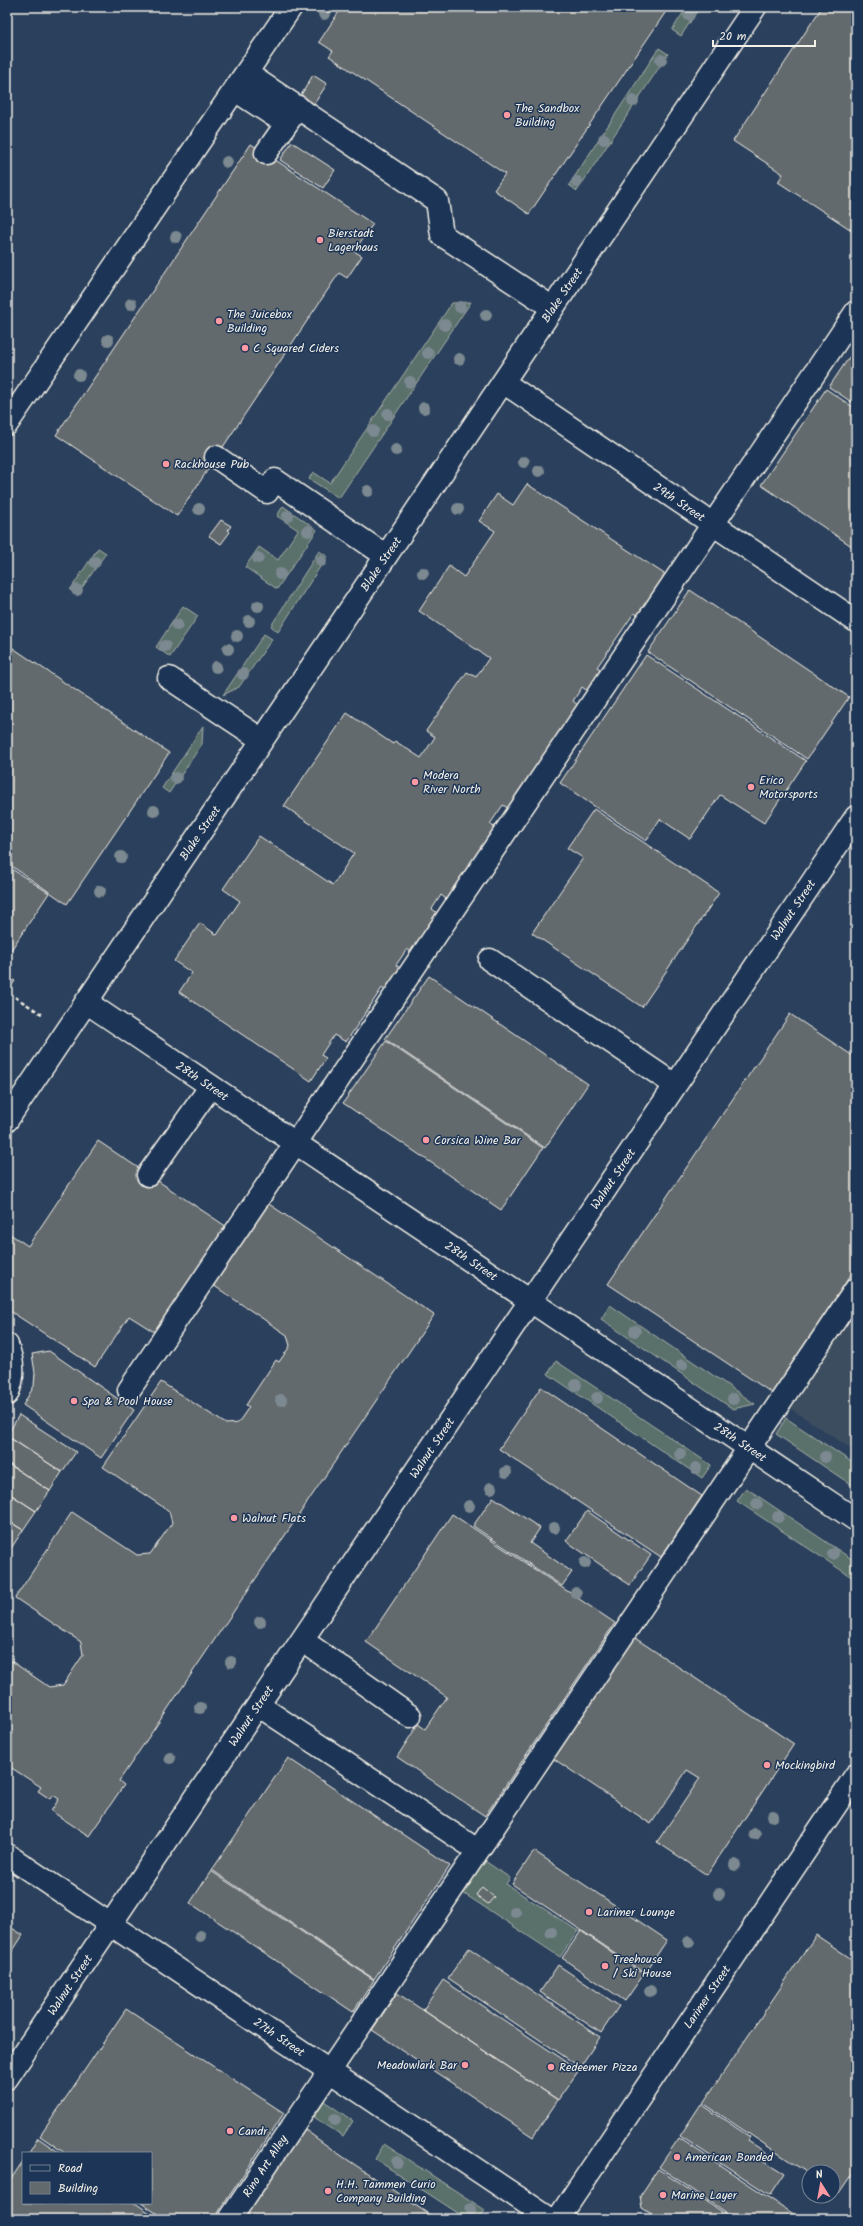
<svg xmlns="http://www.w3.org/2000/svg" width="863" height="2226" font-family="Kalam,sans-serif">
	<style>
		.built { fill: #3c4d61 }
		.grass { fill: #5a706b; stroke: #a7b0aa }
		.building { fill: #636a6e; stroke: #f4f1e8 }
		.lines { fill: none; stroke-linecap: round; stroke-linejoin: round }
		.minor-casing { stroke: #f4f1e8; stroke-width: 25 }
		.path { stroke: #f4f1e8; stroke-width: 2.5; stroke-dasharray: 4 3; stroke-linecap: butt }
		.minor { stroke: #1d3557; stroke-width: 22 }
		.tree { fill: #7c8991 }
		.poi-dot { fill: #ff9aa2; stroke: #1d3557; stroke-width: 1.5 }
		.labels { text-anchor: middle; stroke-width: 3; stroke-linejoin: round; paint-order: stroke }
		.poi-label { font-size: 12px; fill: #f4f1e8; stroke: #1d3557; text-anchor: start }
		.street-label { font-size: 12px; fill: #f4f1e8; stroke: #1d3557 }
	</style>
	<rect width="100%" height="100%" fill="#2b405c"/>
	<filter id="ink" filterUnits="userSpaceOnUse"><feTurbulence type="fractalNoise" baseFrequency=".025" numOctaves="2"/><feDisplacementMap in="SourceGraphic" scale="8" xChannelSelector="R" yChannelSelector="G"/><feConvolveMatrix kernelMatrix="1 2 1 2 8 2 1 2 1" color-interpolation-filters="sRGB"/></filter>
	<g filter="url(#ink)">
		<!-- built -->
		<path class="built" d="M856 1299V1446L853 1450 785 1405Z"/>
		<!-- grass -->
		<path class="grass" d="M687 7H700L681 36 672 30Z
			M659 48 668 54 577 191 569 185Z
			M471 302 339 498 309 479 313 472 330 483 452 303Z
			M283 506 317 530 277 589 245 567 259 547 278 560 298 530 277 516Z
			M98 548 106 553 77 595 70 590Z
			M319 551 327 556 278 632 271 626Z
			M183 606 198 616 170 657 156 647Z
			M264 634 272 639 239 687 223 695Z
			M203 726 202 744 169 793 162 788Z
			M610 1305 755 1404 733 1409 601 1319Z
			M556 1361 711 1465 702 1478 548 1374Z
			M786 1418 856 1465V1488L776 1434Z
			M746 1488 856 1562V1580L737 1501Z
			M485 1861 510 1878 506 1884 578 1931 560 1957 463 1893Z
			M324 2101 353 2121 343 2136 314 2117Z
			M384 2144 485 2210 479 2219H467L375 2159Z"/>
		<!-- building -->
		<path class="building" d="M342 7H669L529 214 494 190 505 174 329 56 333 51 319 42Z
			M822 7H856V233L778 182 783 174 733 141Z
			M313 75 327 84 314 104 301 95Z
			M292 142 335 170 323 188 280 160Z
			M251 144 373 224 354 251 362 256 347 278 339 273 177 516 56 435Z
			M856 347V405L829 387Z
			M826 389 856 409V549L761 485Z
			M527 484 669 577 642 617 634 613 597 667 604 671 590 693 582 687 573 701 580 707 511 810 503 805 490 824 498 830 450 902 441 895 432 909 440 915 414 954 407 949 396 965 404 971 390 993 382 988 346 1042 334 1035 321 1055 326 1058 311 1081 179 992 192 973 174 961 200 923 217 935 240 901 223 889 259 836 333 885 354 853 284 806 347 713 393 744 395 741 421 758 435 737 426 731 467 672 476 677 489 658 419 611 449 566 464 577 495 531 479 521 497 494 513 505Z
			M221 520 231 526 228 530 230 532 221 544 209 536Z
			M690 590 849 697 807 759 648 652Z
			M7 644 169 753 67 904 7 863Z
			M646 655 806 761 764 823 720 795 690 839 660 819 646 841 560 783Z
			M594 809 719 893 642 1007 532 933 583 858 567 848Z
			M7 866 49 893 7 956Z
			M856 918V931L850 927Z
			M7 976 15 981 7 992Z
			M429 976 588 1084 545 1148 385 1039Z
			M790 1014 856 1058V1267L772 1393 608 1284Z
			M386 1041 543 1148 501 1210 343 1103Z
			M98 1141 230 1229 159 1335 129 1316 95 1367 7 1309V1232L28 1246Z
			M266 1202 434 1315 119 1781 124 1785 89 1836 51 1811 59 1799 53 1795 50 1799 38 1791 41 1787 7 1765V1658L49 1687 63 1685 83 1655 81 1642 15 1598 72 1512 137 1555 150 1554 172 1523 169 1511 103 1467 161 1382 226 1424 238 1423 249 1407 246 1405 276 1360 279 1362 290 1346 287 1335 210 1283Z
			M49 1351 134 1410 101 1458 23 1405 34 1386 35 1373 32 1354Z
			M541 1387 702 1496 661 1557 499 1449Z
			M19 1415 76 1452 62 1472 7 1436Z
			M7 1436 62 1472 50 1491 7 1463Z
			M7 1463 50 1491 36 1511 7 1492Z
			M7 1492 36 1511 23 1530 7 1520Z
			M493 1497 540 1528 530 1543 572 1572 562 1586 473 1526Z
			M587 1511 651 1555 630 1585 566 1541Z
			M452 1514 615 1623 485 1816 397 1757 418 1724 425 1729 447 1697 366 1642Z
			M7 1520 23 1530 10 1550 7 1548Z
			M632 1636 794 1744 707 1875 657 1842 700 1778 687 1770 651 1824 551 1757Z
			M288 1758 450 1866 374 1979 212 1870Z
			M534 1851 667 1940 645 1973 512 1884Z
			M211 1871 374 1980 353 2012 190 1903Z
			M482 1887 494 1897 488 1904 476 1895Z
			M7 1925 23 1935 7 1960Z
			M581 1931 644 1974 625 2001 562 1958Z
			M816 1935 856 1962V2169L839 2194 833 2190V2172H809V2174L703 2103Z
			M469 1948 600 2037 580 2067 448 1978Z
			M558 1965 619 2006 601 2033 540 1992Z
			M443 1980 579 2070 558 2100 423 2010Z
			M397 1993 558 2100 533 2137 372 2030Z
			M126 2009 284 2113 214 2219H165L141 2203H151V2153H65L40 2136Z
			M701 2104 750 2137 747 2141 768 2155 764 2162 784 2174 770 2195 680 2136Z
			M304 2129 333 2150 436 2219H242Z
			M38 2138 60 2153H29Z
			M679 2138 801 2219H736L659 2167Z
			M23 2161V2203H135L159 2219H7V2185Z
			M658 2169 733 2219H659L642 2208 640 2196Z"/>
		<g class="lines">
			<!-- minor casing -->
			<g class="minor-casing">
				<path id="minor" d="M246 73 437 201 442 235 553 308
					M235 90 273 115 298 107
					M266 153 298 107
					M503 382 856 621
					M7 424 291 7
					M216 457 267 492 275 480 386 556
					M169 678 262 740
					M490 960 675 1085
					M86 1002 856 1520
					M7 1120 755 7
					M148 1175 211 1086
					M7 1345C13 1362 15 1376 7 1394
					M129 1390 856 312
					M302 1640 410 1716
					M258 1705 477 1850
					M7 1855 550 2219
					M7 2078 856 817
					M230 2219 856 1289
					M558 2219 856 1775"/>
			</g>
			<!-- path -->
			<path class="path" d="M15 997 43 1015"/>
			<!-- minor -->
			<use href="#minor" class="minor"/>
		</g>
		<!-- trees -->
		<g class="tree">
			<circle cx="324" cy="14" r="6"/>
			<circle cx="689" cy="15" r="6"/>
			<circle cx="661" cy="60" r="6"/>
			<circle cx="633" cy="101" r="6"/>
			<circle cx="604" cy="139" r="6"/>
			<circle cx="227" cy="162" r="6"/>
			<circle cx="577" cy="182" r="6"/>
			<circle cx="176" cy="237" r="6"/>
			<circle cx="131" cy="304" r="6"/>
			<circle cx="460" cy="307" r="6"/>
			<circle cx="486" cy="315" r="6"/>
			<circle cx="445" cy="325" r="6"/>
			<circle cx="108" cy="340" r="6"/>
			<circle cx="428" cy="353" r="6"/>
			<circle cx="459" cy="359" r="6"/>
			<circle cx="79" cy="375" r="6"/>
			<circle cx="410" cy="382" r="6"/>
			<circle cx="424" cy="408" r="6"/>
			<circle cx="388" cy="414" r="6"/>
			<circle cx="373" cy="431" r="6"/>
			<circle cx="396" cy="450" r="6"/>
			<circle cx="524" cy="462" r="6"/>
			<circle cx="539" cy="471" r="6"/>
			<circle cx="368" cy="491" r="6"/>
			<circle cx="199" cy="509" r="6"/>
			<circle cx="458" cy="509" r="6"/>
			<circle cx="288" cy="516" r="6"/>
			<circle cx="308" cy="531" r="6"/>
			<circle cx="258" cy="558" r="6"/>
			<circle cx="321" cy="561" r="6"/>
			<circle cx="95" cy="562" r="6"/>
			<circle cx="423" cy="573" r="6"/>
			<circle cx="280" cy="574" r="6"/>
			<circle cx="77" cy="590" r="6"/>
			<circle cx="258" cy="606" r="6"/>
			<circle cx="249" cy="621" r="6"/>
			<circle cx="177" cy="625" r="6"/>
			<circle cx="237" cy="636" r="6"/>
			<circle cx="165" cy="646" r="6"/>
			<circle cx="228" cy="649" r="6"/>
			<circle cx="216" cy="667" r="6"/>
			<circle cx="243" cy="674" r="6"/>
			<circle cx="176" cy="778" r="6"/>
			<circle cx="154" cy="811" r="6"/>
			<circle cx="121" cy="857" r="6"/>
			<circle cx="100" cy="891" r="6"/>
			<circle cx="635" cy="1331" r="6"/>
			<circle cx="682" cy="1365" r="6"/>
			<circle cx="576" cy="1385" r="6"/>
			<circle cx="597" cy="1398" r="6"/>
			<circle cx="733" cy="1399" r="6"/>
			<circle cx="281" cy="1400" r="6"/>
			<circle cx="680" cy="1454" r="6"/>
			<circle cx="825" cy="1457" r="6"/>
			<circle cx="696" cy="1468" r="6"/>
			<circle cx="506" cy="1472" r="6"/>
			<circle cx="491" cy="1488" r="6"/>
			<circle cx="757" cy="1504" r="6"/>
			<circle cx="469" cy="1506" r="6"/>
			<circle cx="778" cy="1517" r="6"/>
			<circle cx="554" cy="1528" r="6"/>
			<circle cx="833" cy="1554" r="6"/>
			<circle cx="585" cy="1563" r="6"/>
			<circle cx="576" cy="1593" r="6"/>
			<circle cx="260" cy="1622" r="6"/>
			<circle cx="231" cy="1662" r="6"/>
			<circle cx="200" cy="1708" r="6"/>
			<circle cx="170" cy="1758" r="6"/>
			<circle cx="773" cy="1816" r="6"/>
			<circle cx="755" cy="1834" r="6"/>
			<circle cx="735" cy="1865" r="6"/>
			<circle cx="719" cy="1894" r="6"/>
			<circle cx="515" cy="1912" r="6"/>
			<circle cx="551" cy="1932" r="6"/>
			<circle cx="200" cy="1936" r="6"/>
			<circle cx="689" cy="1942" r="6"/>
			<circle cx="650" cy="1991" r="6"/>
			<circle cx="335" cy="2119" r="6"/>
			<circle cx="397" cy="2162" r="6"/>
			<circle cx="471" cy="2209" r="6"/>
		</g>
	</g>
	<!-- markers -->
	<g class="poi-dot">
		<circle cx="507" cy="115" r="4"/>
		<circle cx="320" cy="240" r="4"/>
		<circle cx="219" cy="321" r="4"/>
		<circle cx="245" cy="348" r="4"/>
		<circle cx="166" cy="464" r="4"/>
		<circle cx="415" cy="782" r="4"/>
		<circle cx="751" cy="787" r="4"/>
		<circle cx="426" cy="1140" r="4"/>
		<circle cx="74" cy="1401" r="4"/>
		<circle cx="234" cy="1518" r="4"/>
		<circle cx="767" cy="1765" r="4"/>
		<circle cx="589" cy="1912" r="4"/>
		<circle cx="605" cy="1966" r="4"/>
		<circle cx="465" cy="2065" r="4"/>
		<circle cx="551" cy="2067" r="4"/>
		<circle cx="230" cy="2131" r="4"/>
		<circle cx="677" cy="2157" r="4"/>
		<circle cx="328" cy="2191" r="4"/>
		<circle cx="663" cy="2195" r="4"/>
	</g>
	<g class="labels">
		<!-- poi labels -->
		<g class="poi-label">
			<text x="515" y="112">The Sandbox<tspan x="515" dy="14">Building</tspan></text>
			<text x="328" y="237">Bierstadt<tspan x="328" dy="14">Lagerhaus</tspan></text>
			<text x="227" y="318">The Juicebox<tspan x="227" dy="14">Building</tspan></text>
			<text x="253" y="352">C Squared Ciders</text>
			<text x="174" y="468">Rackhouse Pub</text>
			<text x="423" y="779">Modera<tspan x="423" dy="14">River North</tspan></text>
			<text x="759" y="784">Erico<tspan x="759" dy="14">Motorsports</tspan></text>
			<text x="434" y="1144">Corsica Wine Bar</text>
			<text x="82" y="1405">Spa &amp; Pool House</text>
			<text x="242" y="1522">Walnut Flats</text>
			<text x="775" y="1769">Mockingbird</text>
			<text x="597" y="1916">Larimer Lounge</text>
			<text x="613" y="1963">Treehouse<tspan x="613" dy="14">/ Ski House</tspan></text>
			<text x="457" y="2069" text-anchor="end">Meadowlark Bar</text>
			<text x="559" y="2071">Redeemer Pizza</text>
			<text x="238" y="2135">Candr</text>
			<text x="685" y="2161">American Bonded</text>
			<text x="336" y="2188">H.H. Tammen Curio<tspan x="336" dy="14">Company Building</tspan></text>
			<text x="671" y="2199">Marine Layer</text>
		</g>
		<!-- street labels -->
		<g class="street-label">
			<text transform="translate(562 295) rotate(-56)" y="4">Blake Street</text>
			<text transform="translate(679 502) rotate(34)" y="4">29th Street</text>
			<text transform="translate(381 564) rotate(-56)" y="4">Blake Street</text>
			<text transform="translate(200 833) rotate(-56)" y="4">Blake Street</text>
			<text transform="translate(793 910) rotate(-56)" y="4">Walnut Street</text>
			<text transform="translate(202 1081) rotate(34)" y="4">28th Street</text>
			<text transform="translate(613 1179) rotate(-56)" y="4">Walnut Street</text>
			<text transform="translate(471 1261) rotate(34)" y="4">28th Street</text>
			<text transform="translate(740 1442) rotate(34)" y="4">28th Street</text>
			<text transform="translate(432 1448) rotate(-56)" y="4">Walnut Street</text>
			<text transform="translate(251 1716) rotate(-56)" y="4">Walnut Street</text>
			<text transform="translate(70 1985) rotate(-56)" y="4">Walnut Street</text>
			<text transform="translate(707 1997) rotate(-56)" y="4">Larimer Street</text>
			<text transform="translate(279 2037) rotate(34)" y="4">27th Street</text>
			<text transform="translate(265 2166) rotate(-57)" y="4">Rino Art Alley</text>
		</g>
	</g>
	<!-- margin -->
	<rect width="863" height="2226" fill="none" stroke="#1d3557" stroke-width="24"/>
	<rect x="12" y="12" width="839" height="2202" fill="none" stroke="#f4f1e8" stroke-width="1.5" filter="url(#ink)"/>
	<!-- legend -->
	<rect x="22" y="2152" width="130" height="52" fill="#1d3557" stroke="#738091"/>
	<rect x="30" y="2165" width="20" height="6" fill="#1d3557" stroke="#738091"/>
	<text x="58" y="2172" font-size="12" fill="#f4f1e8">Road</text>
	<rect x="30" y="2182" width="20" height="12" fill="#636a6e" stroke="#738091"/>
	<text x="58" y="2192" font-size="12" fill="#f4f1e8">Building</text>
	<!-- north arrow -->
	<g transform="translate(821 2184) rotate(349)"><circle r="19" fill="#1d3557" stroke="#738091"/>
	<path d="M0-3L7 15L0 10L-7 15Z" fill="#ff9aa2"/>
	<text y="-6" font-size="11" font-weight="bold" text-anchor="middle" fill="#f4f1e8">N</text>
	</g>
	<!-- scale -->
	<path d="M713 40v6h102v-6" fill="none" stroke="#f4f1e8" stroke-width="2"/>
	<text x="719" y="40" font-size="12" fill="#f4f1e8" stroke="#1d3557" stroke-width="3" paint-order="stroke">20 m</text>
</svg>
